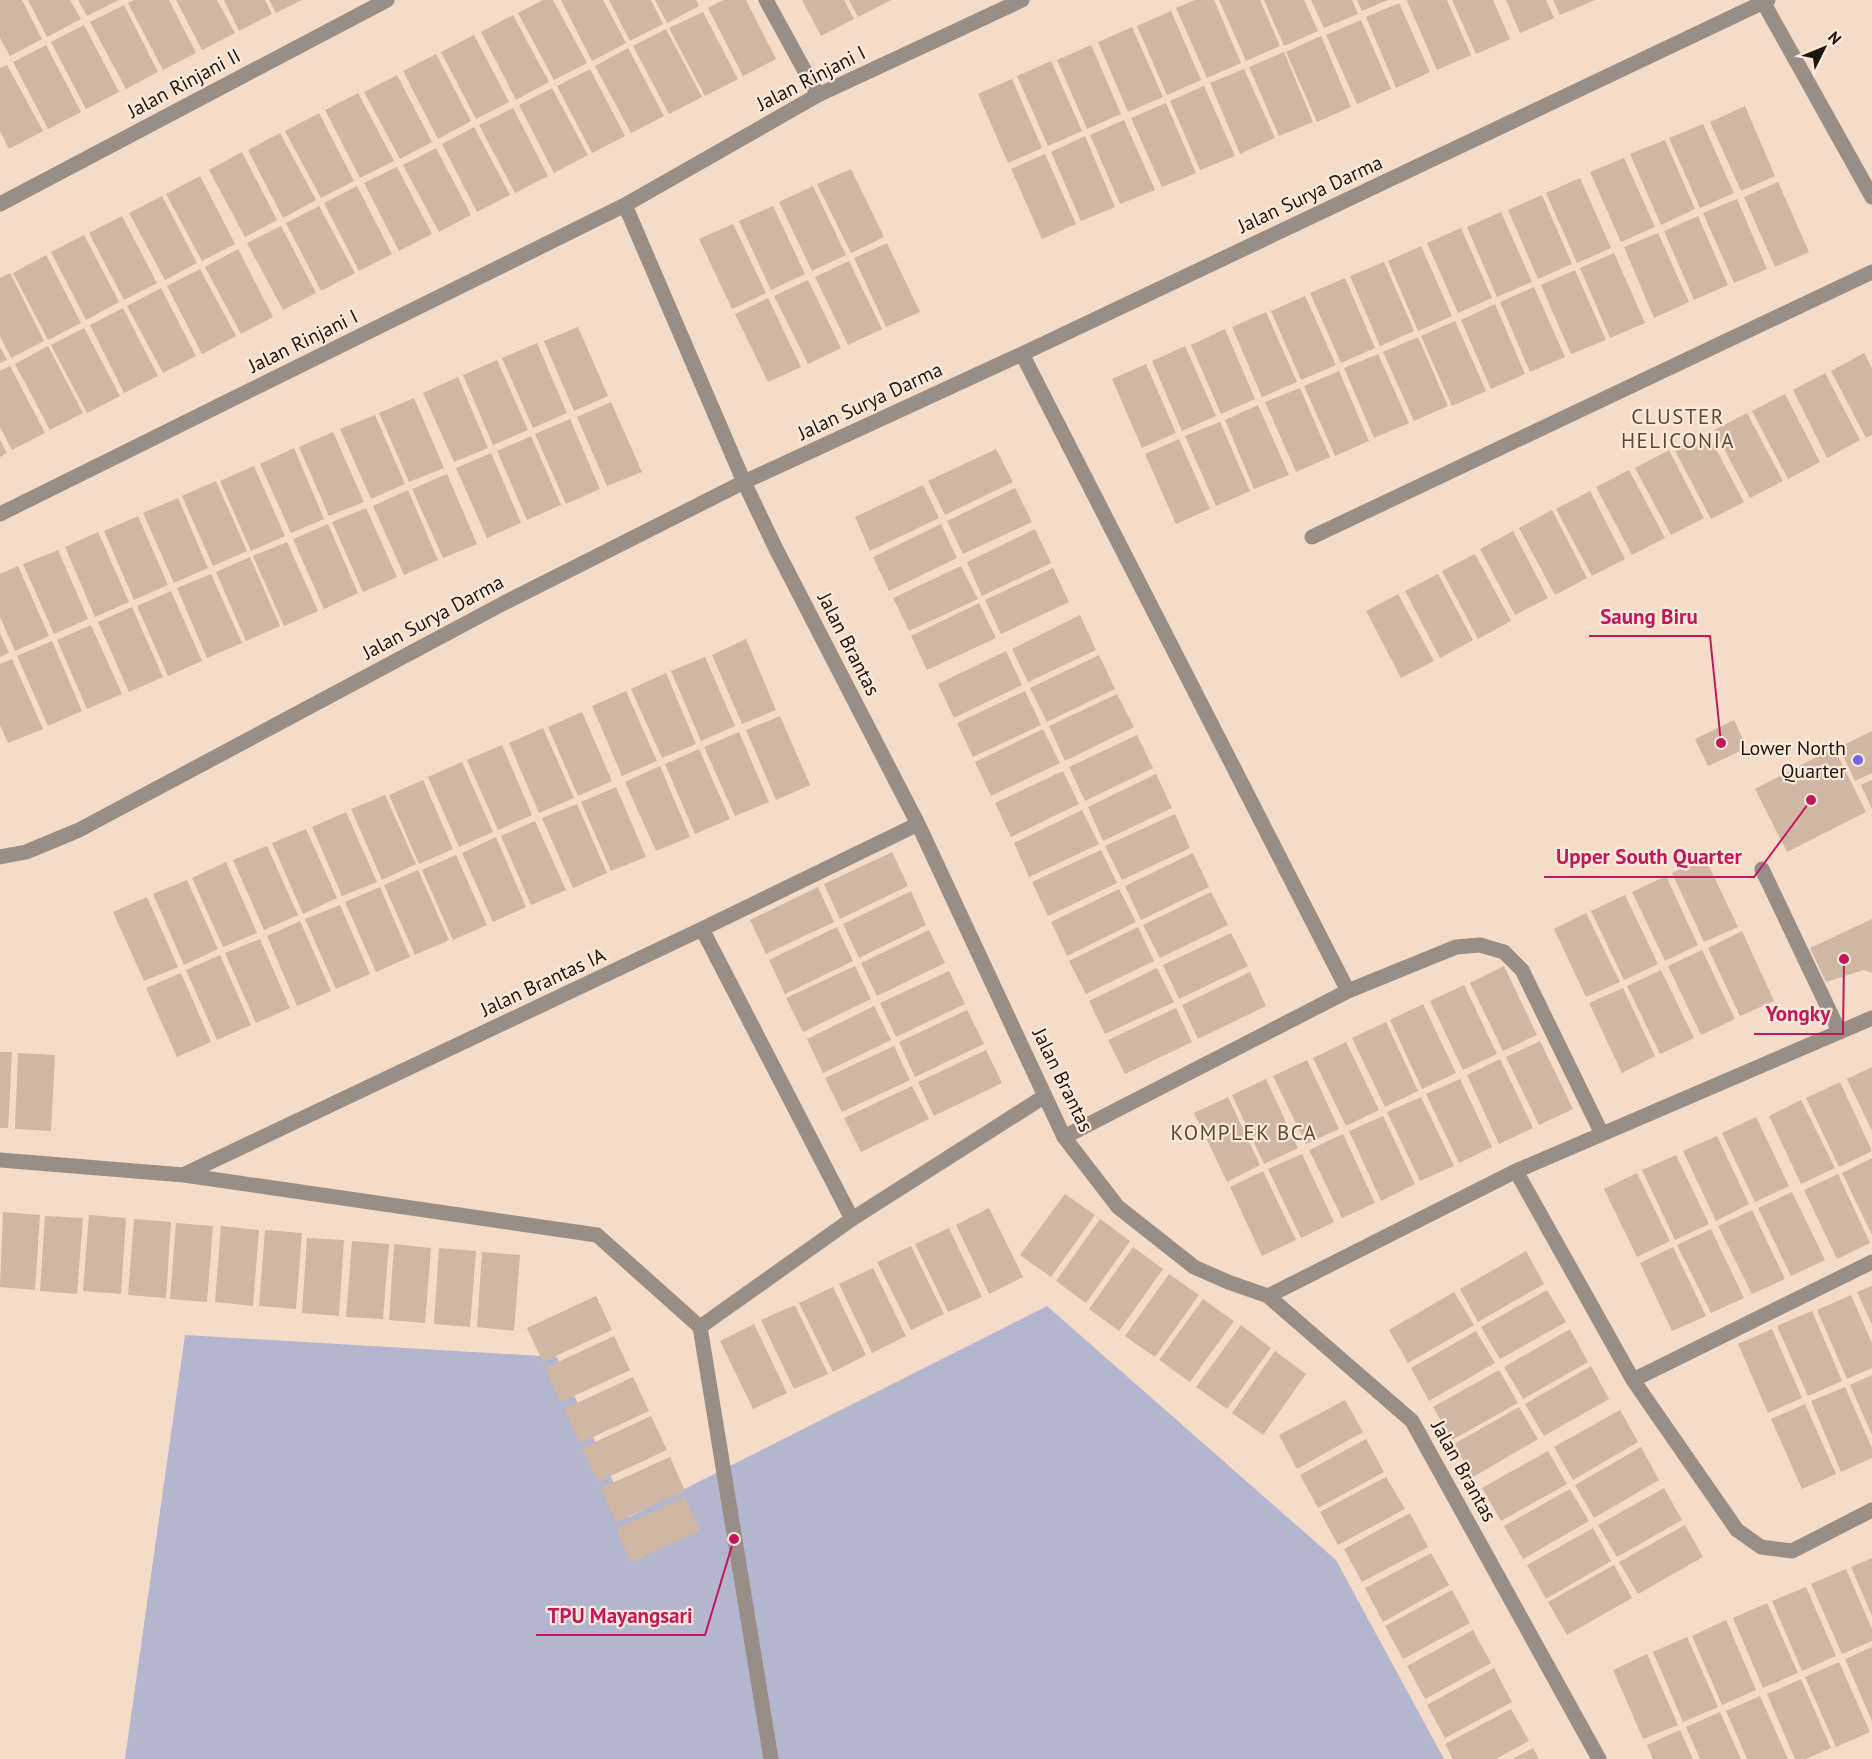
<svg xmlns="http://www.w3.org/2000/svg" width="1872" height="1759" font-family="'PT Sans',sans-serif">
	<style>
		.green { fill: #b4b5ce }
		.building { fill: #cfb7a3 }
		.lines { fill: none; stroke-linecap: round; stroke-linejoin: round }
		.minor { stroke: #988e85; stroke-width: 15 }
		.poi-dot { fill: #7167e1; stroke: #feeada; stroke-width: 2 }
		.labels { text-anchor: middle; stroke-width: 4.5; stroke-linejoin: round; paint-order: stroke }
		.street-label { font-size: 20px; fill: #1e150e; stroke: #feeada }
		.poi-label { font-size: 20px; fill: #1e150e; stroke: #feeada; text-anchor: end }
		.neighbourhood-label { font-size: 21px; letter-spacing: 1.5px; fill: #5d4937; stroke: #feeada }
		.leader { fill: none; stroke: #c2185b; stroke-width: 2 }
		.callout-dot { fill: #c2185b; stroke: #feeada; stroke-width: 2 }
		.callout-label { font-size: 21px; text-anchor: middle; font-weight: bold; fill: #c2185b; stroke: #feeada; stroke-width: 4.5; stroke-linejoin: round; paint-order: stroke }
	</style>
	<rect width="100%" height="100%" fill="#f5dcc8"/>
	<!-- green -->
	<path class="green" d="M1047 1306 1336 1560 1444 1759H125L185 1335 557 1357 629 1517Z"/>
	<!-- building -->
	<path class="building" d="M0 0H22L42 39 10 56 0 38Z
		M28 0H70L81 19 47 37Z
		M78 0H119L87 16Z
		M134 0H169L196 53 163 70 128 3Z
		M176 0H217L235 33 202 50Z
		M224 0H265L272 14 239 31Z
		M269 0H302L276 13Z
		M543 0H553L587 63 554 80 518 13Z
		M561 0H603L626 43 592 61Z
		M609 0H651L663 24 630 41Z
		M655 0H696L699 6 667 23Z
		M723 0H746L776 59 743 76 708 8Z
		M802 0H844L854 19 821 36Z
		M849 0H891L858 17Z
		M1195 0H1214L1241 63 1207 78 1176 8Z
		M1219 0H1260L1280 46 1246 61Z
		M1264 0H1304L1318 31 1284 46Z
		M1311 0H1352L1358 14 1324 28Z
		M1357 0H1388L1362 11Z
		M1408 0H1447L1471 55 1437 70 1407 1Z
		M1452 0H1493L1510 39 1476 54Z
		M1506 0H1546L1554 18 1520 33Z
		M1553 0H1595L1560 15Z
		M1399 3 1430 72 1396 88 1366 17Z
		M124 5 158 72 126 89 90 22Z
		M1171 11 1201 80 1167 95 1137 26Z
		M703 12 738 79 705 96 669 28Z
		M513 15 549 82 516 100 481 32Z
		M1361 20 1391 89 1357 104 1326 35Z
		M84 25 119 92 86 109 51 42Z
		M1132 27 1163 97 1128 112 1098 42Z
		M666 29 702 97 669 114 633 46Z
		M474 35 509 102 476 119 441 52Z
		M1321 36 1351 107 1317 122 1286 52Z
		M46 45 81 112 48 129 13 62Z
		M1091 45 1121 114 1087 129 1057 60Z
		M628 48 664 116 631 133 595 66Z
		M1284 52 1313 122 1279 136 1249 67Z
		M436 54 471 121 438 139 403 71Z
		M1051 61 1082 131 1048 146 1017 76Z
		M7 65 43 131 9 149 0 131V68Z
		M590 69 625 136 592 153 557 86Z
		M1244 69 1275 138 1240 154 1210 83Z
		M397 75 432 142 400 159 364 92Z
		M1012 79 1042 148 1008 163 978 94Z
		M1204 86 1235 156 1200 170 1170 101Z
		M552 88 588 155 554 173 519 105Z
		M358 93 394 161 360 178 325 110Z
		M1166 103 1196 173 1162 187 1131 118Z
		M1745 106 1775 176 1741 191 1710 122Z
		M513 108 548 176 515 193 479 125Z
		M319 113 354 181 321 198 285 131Z
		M1124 120 1155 190 1120 204 1090 135Z
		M1703 124 1734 193 1700 208 1669 138Z
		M474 127 510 195 477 212 442 144Z
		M280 133 316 200 283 218 248 150Z
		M1085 136 1115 207 1081 221 1051 152Z
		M1665 140 1695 209 1661 225 1630 154Z
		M436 148 471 215 439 232 403 165Z
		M242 152 277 220 245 237 209 170Z
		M1045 154 1076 224 1042 239 1011 169Z
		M1624 158 1655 227 1621 242 1590 172Z
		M397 167 432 234 399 251 364 183Z
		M851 169 884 237 851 253 817 184Z
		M200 176 235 244 202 261 166 194Z
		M1580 178 1611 248 1577 263 1546 193Z
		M1778 182 1809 252 1775 267 1744 197Z
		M357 186 392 254 359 271 324 203Z
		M813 186 846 255 812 271 779 202Z
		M1542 195 1572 264 1538 279 1508 210Z
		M162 196 197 263 165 280 129 213Z
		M1737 199 1767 269 1734 283 1703 213Z
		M319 206 355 273 321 291 286 223Z
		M773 206 805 274 771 290 739 221Z
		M1501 212 1532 282 1497 297 1467 227Z
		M122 216 157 283 124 300 89 233Z
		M1698 216 1728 285 1694 300 1664 231Z
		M733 224 766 293 732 309 699 239Z
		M281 226 316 293 283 310 247 243Z
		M1461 228 1492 298 1458 313 1427 243Z
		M1658 233 1689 302 1654 318 1624 247Z
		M84 235 119 302 86 320 51 252Z
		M887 243 920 312 886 327 854 258Z
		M1421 246 1452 316 1418 331 1388 261Z
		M238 249 273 317 241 334 205 267Z
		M1614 253 1645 323 1610 338 1580 268Z
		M46 255 81 323 48 340 13 273Z
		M849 261 882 329 848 345 815 277Z
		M1384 262 1414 331 1380 346 1350 276Z
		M200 269 236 336 202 354 167 286Z
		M1575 270 1606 340 1571 354 1541 285Z
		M10 273 44 341 11 358 0 336V278Z
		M1345 278 1375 348 1341 363 1310 293Z
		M808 280 841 348 808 364 774 296Z
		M1534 287 1565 357 1530 372 1500 302Z
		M161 288 196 356 163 373 127 306Z
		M1305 296 1336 365 1301 380 1271 311Z
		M768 298 801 367 768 382 735 314Z
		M1495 304 1525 374 1491 389 1461 320Z
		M123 308 158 376 124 393 90 325Z
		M1266 312 1297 382 1262 397 1232 327Z
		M1455 321 1486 391 1452 406 1421 336Z
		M578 327 608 396 574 411 544 341Z
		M84 328 120 396 87 413 51 345Z
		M1225 329 1255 399 1221 414 1191 345Z
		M1418 337 1448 406 1414 421 1383 352Z
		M537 343 567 413 533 428 502 358Z
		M48 346 83 413 50 430 15 364Z
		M1185 346 1216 416 1182 431 1152 361Z
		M0 347 7 360 0 363Z
		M1864 353 1872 368V435L1866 438 1831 371Z
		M1378 354 1409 423 1374 438 1344 368Z
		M497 360 528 430 493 445 463 375Z
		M1146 364 1176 433 1142 448 1112 379Z
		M10 366 45 433 12 450 0 427V371Z
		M1339 371 1369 441 1335 456 1304 386Z
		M1825 373 1860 440 1827 458 1793 390Z
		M458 377 488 448 454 462 423 393Z
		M1300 388 1330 457 1296 472 1265 402Z
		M1785 394 1820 462 1788 479 1752 411Z
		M414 398 444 468 409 482 379 413Z
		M611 402 642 472 607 486 577 417Z
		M1258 405 1289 475 1254 489 1225 420Z
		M1747 413 1783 481 1750 498 1714 430Z
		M375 415 405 484 371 499 340 429Z
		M570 419 600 489 566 504 535 434Z
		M1220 422 1250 491 1216 506 1185 436Z
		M333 432 364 502 329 516 299 447Z
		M1708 434 1744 502 1711 519 1675 451Z
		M531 436 561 505 527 520 497 451Z
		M1179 439 1210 509 1176 524 1145 454Z
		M0 440 7 453 0 457Z
		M294 448 324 519 291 533 260 464Z
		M996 449 1013 482 945 515 928 481Z
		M1669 450 1704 518 1671 535 1635 468Z
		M491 453 521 523 487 538 456 468Z
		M254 466 285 536 251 551 220 481Z
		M1629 470 1665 538 1632 555 1596 487Z
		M447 474 477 544 443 558 412 489Z
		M216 481 247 551 213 566 182 496Z
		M923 485 939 518 870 551 855 517Z
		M1015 488 1032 522 963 554 947 521Z
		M408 490 438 560 404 575 373 506Z
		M1590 491 1625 559 1592 576 1556 509Z
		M178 498 208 568 174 583 143 513Z
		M366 508 397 577 363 592 332 522Z
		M1552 510 1587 578 1555 595 1519 528Z
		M138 516 168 585 134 600 104 531Z
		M328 524 358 593 324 609 293 539Z
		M941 524 957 558 889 591 873 557Z
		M1035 529 1051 563 982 596 967 562Z
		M1513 531 1548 598 1515 615 1480 549Z
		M98 532 129 602 95 617 65 547Z
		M287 542 318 611 284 626 253 556Z
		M58 550 88 619 54 634 23 564Z
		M1475 554 1511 621 1478 639 1442 571Z
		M250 557 280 626 246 641 216 572Z
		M18 566 49 636 15 651 0 617V574Z
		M961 566 978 599 909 631 893 598Z
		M1053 568 1069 602 1001 634 985 600Z
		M211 574 242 643 207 658 177 588Z
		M1438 574 1473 640 1440 658 1405 591Z
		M171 591 202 661 168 676 137 606Z
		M1398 594 1434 661 1401 678 1366 611Z
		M979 603 996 638 927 670 911 636Z
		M132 607 163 677 129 692 98 622Z
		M1080 615 1096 650 1028 682 1012 649Z
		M91 625 122 694 87 709 57 640Z
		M0 633 9 653 0 657Z
		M746 639 776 710 742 724 712 655Z
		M52 641 82 711 48 726 17 656Z
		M1006 651 1022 685 954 718 938 684Z
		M1099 655 1115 689 1047 722 1030 688Z
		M705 657 735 726 701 741 671 671Z
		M12 659 43 729 8 743 0 725V664Z
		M666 673 696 744 662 758 631 689Z
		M626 691 657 761 622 776 592 706Z
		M1025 691 1041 725 973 757 957 723Z
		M1117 694 1134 727 1065 761 1049 726Z
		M582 712 612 781 578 796 548 727Z
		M780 716 810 785 776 800 746 730Z
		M1734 720 1747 748 1708 766 1695 739Z
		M543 728 574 798 539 813 509 743Z
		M1043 729 1060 763 991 796 975 762Z
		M1872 731V773L1855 781 1839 747Z
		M739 732 769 802 735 816 704 747Z
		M1137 735 1153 768 1085 801 1069 767Z
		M502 745 532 815 498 830 467 760Z
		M1834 748 1866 812 1787 852 1755 789Z
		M699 749 730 819 695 834 665 764Z
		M462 762 493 832 459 847 428 777Z
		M660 766 690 837 656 851 625 782Z
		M1063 771 1079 804 1011 837 995 803Z
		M1156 774 1172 808 1103 841 1088 807Z
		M423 780 453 849 419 864 389 795Z
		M1872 780V809L1861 785Z
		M616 787 646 857 611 871 581 802Z
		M385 795 416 864 382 880 351 809Z
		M577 804 607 873 573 888 542 818Z
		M1082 810 1099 844 1029 877 1014 843Z
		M346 812 377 882 342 896 312 827Z
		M1175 814 1190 848 1122 880 1105 846Z
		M535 821 566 890 531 905 501 836Z
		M306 829 337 898 303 914 272 843Z
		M496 837 526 907 493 922 462 853Z
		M267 846 298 915 264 930 233 860Z
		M1101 850 1117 883 1048 916 1032 882Z
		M892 852 908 886 840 919 824 884Z
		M1193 853 1209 887 1141 920 1125 886Z
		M456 855 487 925 453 940 422 870Z
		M1705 858 1738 927 1704 942 1672 873Z
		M226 862 257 933 223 947 192 878Z
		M418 870 449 940 415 955 384 885Z
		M1666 876 1698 945 1665 961 1632 892Z
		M187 880 218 949 184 965 153 894Z
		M380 887 410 957 376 972 345 902Z
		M818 887 834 922 766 954 750 920Z
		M1119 889 1136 922 1067 956 1051 922Z
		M911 891 926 925 859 958 843 924Z
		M1211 892 1228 925 1160 958 1143 925Z
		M1625 895 1658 964 1624 980 1591 911Z
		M147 897 178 967 144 981 113 912Z
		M340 905 370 974 336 989 305 919Z
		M1586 913 1620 982 1586 997 1554 929Z
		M1872 919V973L1864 970 1826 982 1810 948Z
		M300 921 331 991 297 1006 267 936Z
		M837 927 853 961 785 994 769 960Z
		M1138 927 1154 961 1086 994 1069 961Z
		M929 930 945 963 877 996 861 963Z
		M1742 931 1774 1001 1740 1016 1708 948Z
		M1231 933 1248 966 1179 999 1163 965Z
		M260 939 290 1008 256 1023 225 953Z
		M1702 950 1735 1019 1701 1035 1668 966Z
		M220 955 251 1025 217 1040 186 970Z
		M855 966 871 999 803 1032 786 998Z
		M1504 966 1537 1035 1503 1051 1470 983Z
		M1157 968 1174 1002 1105 1034 1089 1001Z
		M1661 970 1694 1038 1660 1054 1627 986Z
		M949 971 965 1004 896 1037 880 1003Z
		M1250 972 1266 1006 1198 1039 1182 1005Z
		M181 973 211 1042 177 1057 146 988Z
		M1464 985 1497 1054 1463 1070 1430 1001Z
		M1623 988 1655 1056 1622 1073 1589 1003Z
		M1423 1004 1456 1073 1422 1089 1390 1020Z
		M874 1006 891 1040 823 1073 807 1039Z
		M1176 1008 1192 1042 1125 1074 1108 1040Z
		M967 1010 984 1044 915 1077 899 1042Z
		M1386 1022 1418 1091 1385 1107 1352 1038Z
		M1540 1041 1573 1109 1539 1125 1506 1057Z
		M1346 1042 1379 1110 1346 1126 1313 1058Z
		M894 1046 910 1080 842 1112 825 1078Z
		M986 1050 1002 1083 934 1116 918 1082Z
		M0 1052H12L8 1128H0Z
		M18 1053 55 1055 51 1131 15 1129Z
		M1500 1059 1533 1128 1499 1144 1467 1075Z
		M1307 1060 1339 1129 1306 1144 1273 1076Z
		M1872 1067V1131L1847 1079Z
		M1266 1079 1298 1148 1264 1164 1232 1095Z
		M1460 1079 1492 1147 1459 1163 1426 1094Z
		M1840 1082 1872 1151 1839 1167 1806 1098Z
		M912 1086 929 1119 861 1152 844 1118Z
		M1228 1097 1260 1165 1227 1182 1194 1113Z
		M1421 1097 1454 1166 1420 1181 1387 1112Z
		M1801 1100 1835 1168 1801 1184 1769 1116Z
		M1383 1116 1415 1184 1381 1201 1349 1131Z
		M1756 1117 1789 1186 1755 1202 1722 1133Z
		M1343 1134 1375 1203 1342 1218 1309 1150Z
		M1717 1136 1749 1204 1716 1221 1683 1151Z
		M1302 1154 1334 1222 1301 1238 1268 1169Z
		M1676 1155 1709 1224 1675 1240 1642 1170Z
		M1872 1158V1235L1842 1173Z
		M1263 1171 1296 1240 1262 1256 1230 1187Z
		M1637 1173 1670 1241 1637 1257 1604 1189Z
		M1838 1174 1870 1243 1837 1259 1804 1190Z
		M1792 1192 1825 1260 1791 1276 1758 1208Z
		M1065 1194 1095 1215 1051 1277 1020 1255Z
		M989 1208 1023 1277 989 1294 956 1225Z
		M1752 1210 1785 1279 1752 1294 1718 1226Z
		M3 1212 40 1215 35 1290 0 1287Z
		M89 1215 126 1218 121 1294 83 1291Z
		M45 1216 83 1218 77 1294 40 1291Z
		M134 1219 171 1222 166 1298 128 1295Z
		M1100 1219 1130 1241 1086 1303 1056 1281Z
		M176 1223 213 1226 207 1302 170 1299Z
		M221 1226 259 1230 253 1306 215 1302Z
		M949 1228 982 1297 948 1312 915 1244Z
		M1711 1229 1744 1298 1711 1313 1677 1245Z
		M265 1230 302 1233 296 1309 259 1306Z
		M307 1238 344 1240 339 1316 302 1313Z
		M352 1241 389 1244 383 1319 346 1317Z
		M394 1244 431 1248 425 1323 389 1320Z
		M911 1246 944 1314 911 1330 877 1262Z
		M1133 1247 1163 1269 1119 1331 1089 1309Z
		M1673 1247 1706 1316 1672 1331 1640 1263Z
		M439 1248 476 1251 470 1327 434 1324Z
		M1526 1251 1544 1284 1478 1322 1460 1289Z
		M482 1252 520 1255 514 1331 477 1327Z
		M873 1268 906 1336 872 1353 839 1284Z
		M1169 1274 1199 1295 1155 1357 1125 1336Z
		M1872 1286V1325L1857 1292Z
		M833 1287 866 1355 833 1372 799 1303Z
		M1547 1290 1566 1322 1500 1359 1481 1327Z
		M1454 1292 1474 1325 1408 1363 1389 1330Z
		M1851 1295 1872 1343V1368L1847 1379 1817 1310Z
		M596 1296 612 1330 543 1362 527 1328Z
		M1203 1299 1234 1321 1190 1382 1159 1360Z
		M795 1305 828 1374 794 1389 761 1320Z
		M1812 1311 1842 1381 1808 1396 1777 1326Z
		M754 1324 787 1393 753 1409 720 1341Z
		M1241 1325 1271 1348 1227 1409 1196 1387Z
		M1570 1329 1588 1362 1523 1399 1504 1367Z
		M1772 1329 1802 1398 1768 1413 1738 1344Z
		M1476 1331 1495 1363 1429 1401 1411 1368Z
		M614 1336 630 1370 561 1402 545 1368Z
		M1275 1351 1306 1374 1263 1435 1232 1413Z
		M1591 1366 1609 1399 1544 1436 1525 1404Z
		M1499 1370 1518 1403 1452 1440 1433 1407Z
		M1872 1375V1435L1850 1385Z
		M633 1377 649 1411 580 1443 564 1409Z
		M1845 1387 1872 1448V1458L1841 1472 1811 1401Z
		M1345 1400 1363 1432 1297 1469 1279 1435Z
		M1805 1404 1836 1474 1802 1489 1771 1419Z
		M1519 1407 1538 1439 1473 1477 1454 1444Z
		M1620 1410 1638 1442 1573 1480 1554 1447Z
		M651 1416 667 1450 598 1482 582 1448Z
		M1366 1439 1384 1472 1318 1508 1300 1475Z
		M1641 1447 1659 1480 1594 1518 1575 1485Z
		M1548 1451 1567 1484 1501 1521 1482 1488Z
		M670 1457 685 1491 616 1522 601 1488Z
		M1386 1477 1405 1509 1338 1545 1320 1512Z
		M1664 1488 1682 1520 1617 1557 1598 1525Z
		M1570 1489 1589 1521 1523 1559 1504 1526Z
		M685 1497 700 1531 631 1562 616 1529Z
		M1410 1513 1428 1547 1362 1582 1344 1549Z
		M1685 1525 1703 1557 1638 1594 1619 1562Z
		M1593 1528 1611 1561 1546 1599 1527 1565Z
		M1431 1553 1449 1585 1383 1622 1365 1588Z
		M1872 1558V1616L1851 1567Z
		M1614 1565 1632 1598 1567 1635 1548 1602Z
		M1846 1569 1872 1629V1641L1842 1654 1811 1584Z
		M1806 1587 1836 1656 1802 1671 1772 1601Z
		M1452 1590 1470 1623 1403 1659 1385 1626Z
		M1767 1603 1798 1673 1763 1688 1733 1618Z
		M1726 1620 1756 1690 1722 1705 1692 1636Z
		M1473 1630 1491 1663 1425 1699 1407 1666Z
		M1687 1637 1718 1707 1683 1722 1653 1652Z
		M1872 1647V1721L1845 1659Z
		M1647 1654 1678 1725 1643 1739 1613 1670Z
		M1839 1662 1870 1732 1836 1747 1805 1677Z
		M1494 1668 1512 1702 1445 1738 1427 1705Z
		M1801 1679 1831 1748 1806 1759H1795L1767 1694Z
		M1760 1696 1788 1759H1747L1726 1711Z
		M1511 1709 1529 1741 1496 1759H1453L1445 1744Z
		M1720 1712 1741 1759H1700L1686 1727Z
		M1680 1730 1693 1759H1653L1647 1745Z
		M1533 1748 1539 1759H1512Z"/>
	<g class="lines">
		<!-- minor -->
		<path class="minor" d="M766 0 818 95
			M1762 0 1872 197
			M0 204 387 0
			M625 205 744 482 775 547 918 824 1064 1137 1118 1207 1194 1267 1228 1282 1268 1296 1412 1421 1599 1759
			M1022 354 1348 991
			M0 514 625 205 818 95 1022 0
			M1312 537 1872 272
			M0 857 26 852 79 830 504 603 744 482 1022 354 1768 0
			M1762 869 1839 1031
			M702 929 852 1219
			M1064 1137 1348 991 1456 947 1480 945 1504 952 1522 970 1602 1134
			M0 1160 184 1175 597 1235 700 1327 852 1219 1045 1096
			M1516 1171 1633 1380 1737 1530 1761 1547 1792 1551 1872 1510
			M185 1174 702 929 918 824
			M1268 1296 1516 1171 1872 1018
			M700 1327 771 1759
			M1633 1380 1872 1262"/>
	</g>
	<!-- markers -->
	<circle class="poi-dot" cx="1858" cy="760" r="6"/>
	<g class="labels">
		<!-- street labels -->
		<g class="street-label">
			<text transform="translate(811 78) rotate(-27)" y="7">Jalan Rinjani I</text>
			<text transform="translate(184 83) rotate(-28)" y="7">Jalan Rinjani II</text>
			<text transform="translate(1310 194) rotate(-25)" y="7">Jalan Surya Darma</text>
			<text transform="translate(303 341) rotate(-26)" y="7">Jalan Rinjani I</text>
			<text transform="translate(870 401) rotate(-25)" y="7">Jalan Surya Darma</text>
			<text transform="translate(433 617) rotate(-28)" y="7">Jalan Surya Darma</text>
			<text transform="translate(849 644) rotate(63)" y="7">Jalan Brantas</text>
			<text transform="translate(543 982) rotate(-25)" y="7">Jalan Brantas IA</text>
			<text transform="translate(1063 1080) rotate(64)" y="7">Jalan Brantas</text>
			<text transform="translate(1464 1471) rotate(61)" y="7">Jalan Brantas</text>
		</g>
		<!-- poi labels -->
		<g class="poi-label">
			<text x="1846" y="755">Lower North<tspan x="1846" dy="23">Quarter</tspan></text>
		</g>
		<!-- neighbourhood labels -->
		<g class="neighbourhood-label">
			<text x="1678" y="424">CLUSTER<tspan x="1678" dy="24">HELICONIA</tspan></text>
			<text x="1244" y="1140">KOMPLEK BCA</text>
		</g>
	</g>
	<!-- callouts -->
	<path class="leader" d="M1721 743L1710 636H1589M1811 800L1754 877H1544M1844 959L1843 1034H1754M734 1539L705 1635H536"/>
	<g class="callout-dot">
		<circle cx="1721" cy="743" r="6"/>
		<circle cx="1811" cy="800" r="6"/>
		<circle cx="1844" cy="959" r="6"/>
		<circle cx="734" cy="1539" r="6"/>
	</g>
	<g class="callout-label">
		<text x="1649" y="624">Saung Biru</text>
		<text x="1649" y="864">Upper South Quarter</text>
		<text x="1798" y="1021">Yongky</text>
		<text x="620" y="1623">TPU Mayangsari</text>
	</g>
	<!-- north arrow -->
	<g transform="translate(1824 48) rotate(47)" stroke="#feeada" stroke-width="4.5" paint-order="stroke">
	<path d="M0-4.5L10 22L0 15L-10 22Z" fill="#1e150e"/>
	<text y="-9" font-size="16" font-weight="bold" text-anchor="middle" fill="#1e150e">N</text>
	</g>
</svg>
